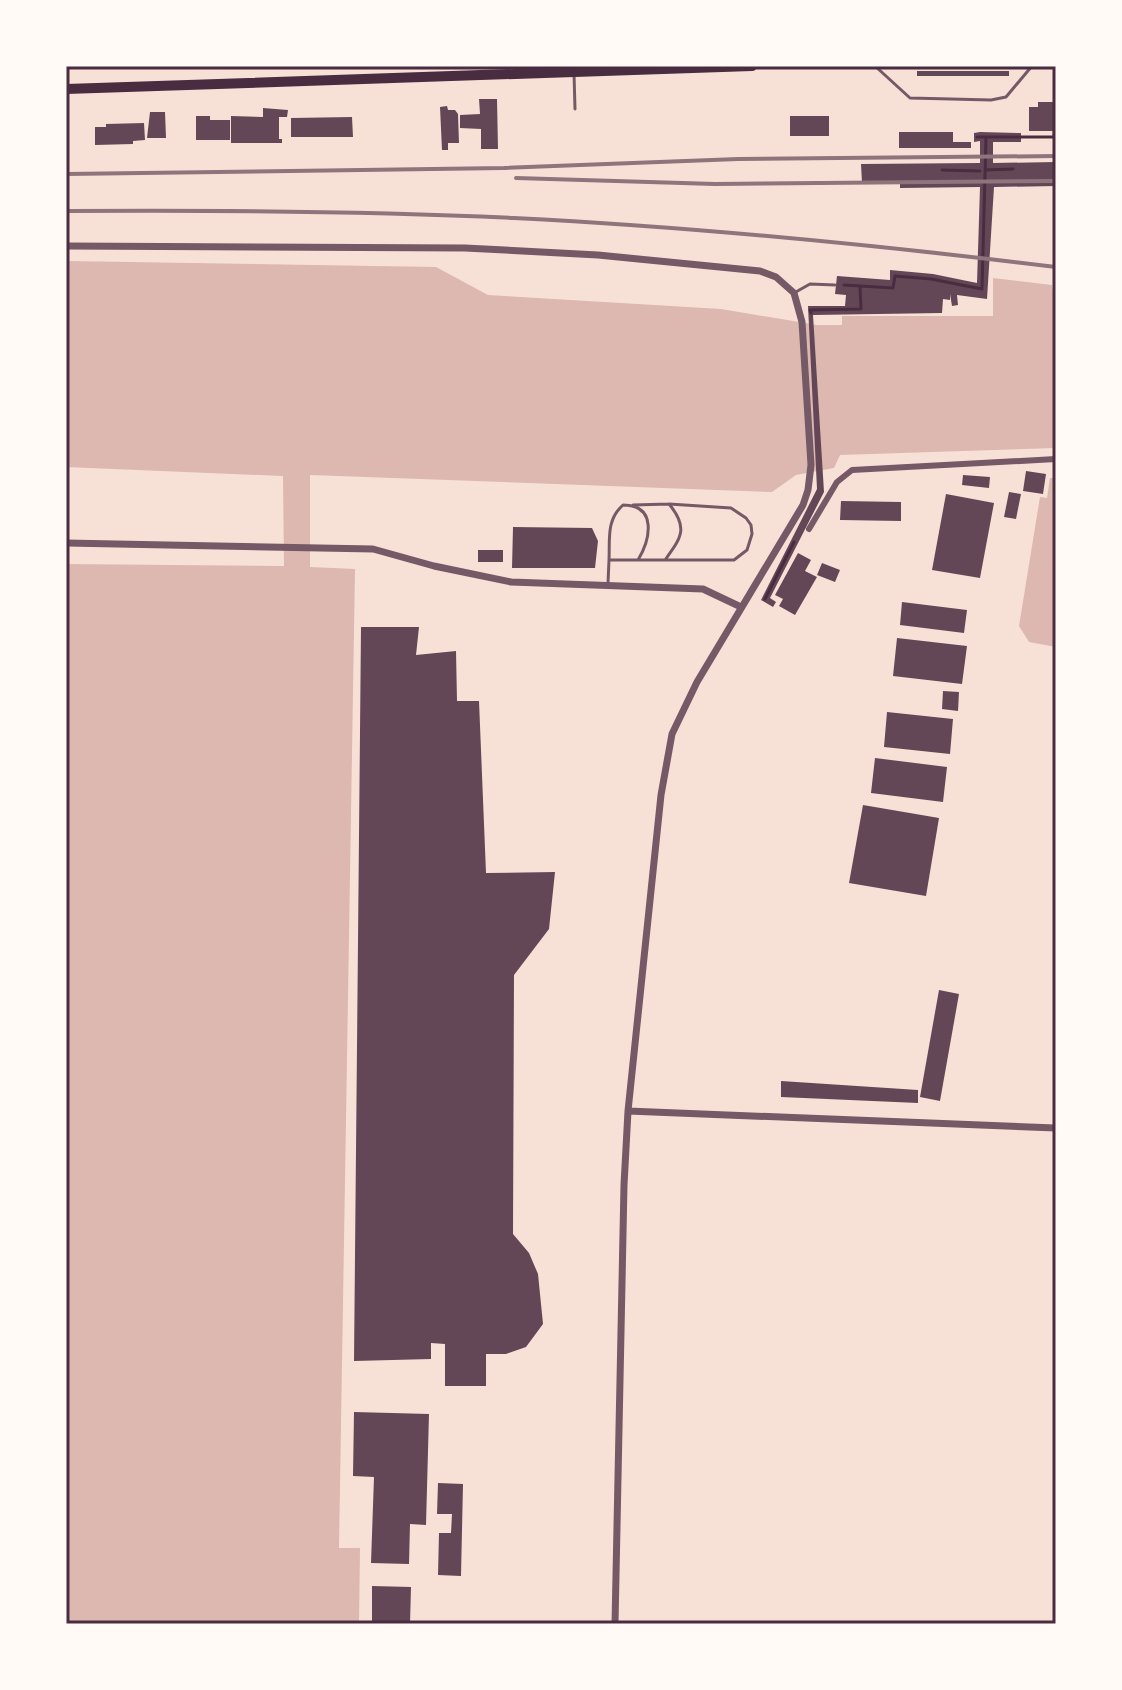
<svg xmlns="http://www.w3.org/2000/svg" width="1122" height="1690" font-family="Manrope,sans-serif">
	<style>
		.water { fill: #dcb8b0 }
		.building { fill: #644757 }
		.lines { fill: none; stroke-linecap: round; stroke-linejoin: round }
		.path { stroke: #4a2c40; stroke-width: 3 }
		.service { stroke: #755966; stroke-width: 3 }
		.minor { stroke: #755966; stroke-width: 6 }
		.tertiary { stroke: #755966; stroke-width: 7 }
		.trunk { stroke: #4a2c40; stroke-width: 10 }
		.rail { stroke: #8f747c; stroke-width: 4 }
		.neatline { fill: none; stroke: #4a2c40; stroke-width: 3 }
	</style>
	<rect width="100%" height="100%" fill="#f7e1d7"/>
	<!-- water -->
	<path class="water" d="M66 261 436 267 488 295 721 309 817 325H842V316H993V278L1052 285 1056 313V448L840 455 834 468 796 475 772 492 310 475V567L355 569 339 1548H360L359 1624H66V564L284 566 283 476 66 467Z
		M1050 478H1056V647L1029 642 1019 626 1040 497 1047 498Z"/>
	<!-- building -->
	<path class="building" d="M917 71H1009V76H917Z
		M479 99H497L498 149H481V129L460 128V115L480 114Z
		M1038 102H1056V131H1029V107H1038Z
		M447 106 448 110H455L458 114 459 143H448V150H442L440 107Z
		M263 108 288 110 287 117H279V139H282V143H231V116L263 117Z
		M150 112H165L166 138H147Z
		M196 116H210V120H230V140H196Z
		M790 116H829V136H790Z
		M352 117 353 137H291V118Z
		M144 123 145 140 133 141V144L95 145V127H106V124Z
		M899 132H953V142H971V148H899Z
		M980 132 1021 133V142H993V163L1056 162V186L994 187 987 299 957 295 958 305 952 306 950 294V300L943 299 942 313 813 315 824 492 770 598 776 602 773 607 761 600 817 489 808 306H845L846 295 835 294 837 276 890 280V270L933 274 977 283 980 187 900 188V182L862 183 861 164 980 163V141L974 142V133Z
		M1026 471 1046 474 1043 494 1023 491Z
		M963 475 990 477 989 488 962 485Z
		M1009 492 1021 494 1016 519 1004 517Z
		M946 494 994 503 980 578 932 570Z
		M841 501 901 502V521L840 520Z
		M513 527 592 528 598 541 595 568H512Z
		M478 550H503V562H478Z
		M798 553 811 560 805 571 817 577 795 615 779 606 783 599 775 595Z
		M822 563 840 570 835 582 817 575Z
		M902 602 967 610 964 633 900 625Z
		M361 627H419L416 655 456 651 457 701H479L486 873 555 872 549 929 514 975 513 1234 529 1253 538 1274 543 1324 526 1347 506 1354H486V1386H445V1344L431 1343V1359L354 1361Z
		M897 638 967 646 962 684 893 676Z
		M943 691 959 692 958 711 942 709Z
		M887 712 953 719 950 754 884 747Z
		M875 758 947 767 943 802 871 793Z
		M863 805 939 818 926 896 849 883Z
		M939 990 959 994 940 1101 920 1097Z
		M781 1081 918 1090V1103L781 1097Z
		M354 1412 429 1414 426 1525 410 1524 409 1564 371 1563 374 1477 353 1476Z
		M438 1483 463 1484 461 1576 438 1575 439 1533H451L452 1514H437Z
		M372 1586 411 1587 410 1624H372Z"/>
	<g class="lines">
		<!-- path -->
		<path class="path" d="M977 137H986
			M942 170 980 171
			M985 170 1013 169
			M844 285 893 288 895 276 931 279 982 289 986 137H1054L1056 96
			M811 313 810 310 861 309 860 287
			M765 599 794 542"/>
		<!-- service -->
		<path class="service" d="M875 66 910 98 991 100 1006 97 1032 66
			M574 73 575 109
			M794 293 810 284 835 285
			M633 505 669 504
			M609 560C610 539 606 520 623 505 658 505 650 540 638 560
			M608 583 609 560H734L747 550 752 534 751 525 746 518 731 508 669 504C689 528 681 538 665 560"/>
		<!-- minor -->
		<path class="minor" d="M809 529 837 482 852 470 1056 459"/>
		<!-- tertiary -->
		<path class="tertiary" d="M66 246 465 248 598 255 760 271 776 277 794 293 802 322 811 465 808 490 803 505 697 682 672 734 661 795 628 1111 624 1185 615 1624
			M66 543 373 549 434 566 511 582 703 589 741 607
			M628 1111 1056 1128"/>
		<!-- trunk -->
		<path class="trunk" d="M66 89 752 66"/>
		<!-- rail -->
		<path class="rail" d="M66 174 504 168 738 159 1056 156
			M516 178 715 184 1056 181
			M66 211C215 210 365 211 514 218 695 227 876 245 1056 267"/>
	</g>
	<!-- border -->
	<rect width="1122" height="1690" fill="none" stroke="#fffaf5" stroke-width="136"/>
	<rect x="68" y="68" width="986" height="1554" class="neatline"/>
</svg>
